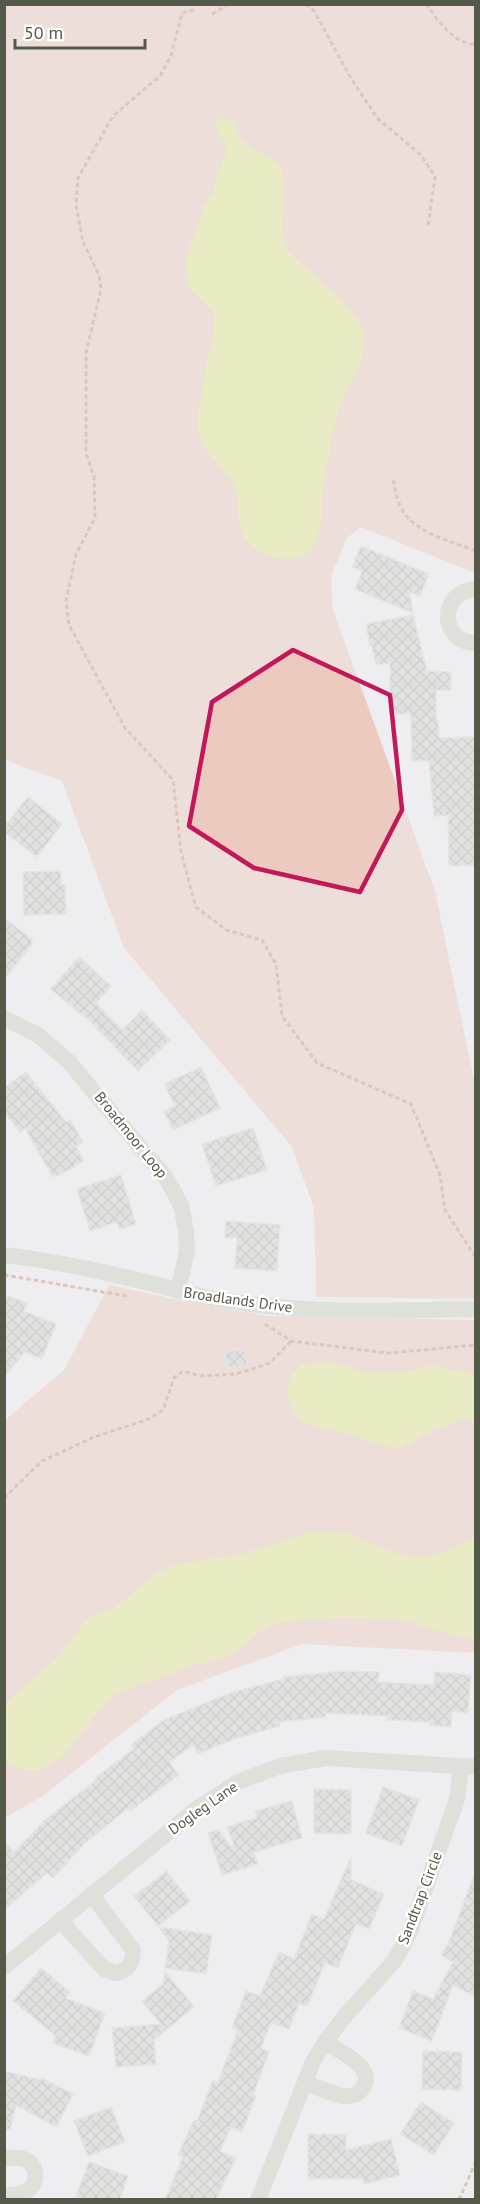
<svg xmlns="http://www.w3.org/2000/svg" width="480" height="2204" font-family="'PT Sans',sans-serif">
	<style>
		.green { fill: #eccabf }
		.water { fill: #e1e68f }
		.building { fill: url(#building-cross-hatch); stroke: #d5d9d2; stroke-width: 1.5 }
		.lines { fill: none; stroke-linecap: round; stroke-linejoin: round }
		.path { stroke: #c89579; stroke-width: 3; stroke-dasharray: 4.5 3; stroke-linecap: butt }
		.street { stroke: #cbcfbf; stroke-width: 16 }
		.marked { fill: none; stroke: #c2185b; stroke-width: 4.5; stroke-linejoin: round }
		.labels { text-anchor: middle; stroke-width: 5; stroke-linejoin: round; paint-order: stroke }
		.street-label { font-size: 15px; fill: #545a47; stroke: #fff }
	</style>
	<defs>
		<pattern id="building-cross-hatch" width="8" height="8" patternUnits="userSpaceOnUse" patternTransform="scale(1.5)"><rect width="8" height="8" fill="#ced2cb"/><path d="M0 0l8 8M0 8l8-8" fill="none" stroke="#aaada7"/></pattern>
	</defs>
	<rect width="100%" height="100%" fill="#eeeef1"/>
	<!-- green -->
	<path class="green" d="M4 5H475V573L361 527 347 538 331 576 333 610 435 891 475 1085V1299L316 1297 314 1208 292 1147 124 948 62 781 5 760Z
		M109 1285 217 1308 269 1316 475 1320V1653L302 1644 177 1690 44 1795 5 1818V1420L64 1370Z"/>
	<!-- water -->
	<path class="water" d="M223 117 234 124C239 146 256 150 275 160 293 180 278 220 285 244 288 254 299 261 306 268 323 283 361 313 364 335 369 360 341 394 336 420 331 442 327 464 323 487 320 508 325 529 312 548 306 557 294 560 284 559 260 557 240 543 239 518 238 506 238 493 232 482 223 465 204 455 199 435 197 424 199 413 200 403 203 373 214 344 215 314L192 290 188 282 185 261 204 206 214 190V184L227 151 225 141 218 134 215 123Z
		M320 1361 336 1363 366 1372H401L433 1366 475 1374V1423L469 1419H460L449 1426 437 1428 401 1448 388 1447 354 1436 316 1427 299 1420 291 1407 286 1392 289 1381 293 1373 301 1365Z
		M316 1531 347 1533 400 1555 433 1556 475 1538V1637C457 1641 423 1624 403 1621 363 1616 312 1617 272 1624 254 1633 243 1650 224 1658 214 1662 203 1663 193 1665 183 1668 173 1673 163 1677 148 1682 130 1687 116 1695 88 1714 77 1754 43 1768 29 1774 17 1768 5 1761V1704L62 1654 86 1619 116 1607 157 1573 176 1564 238 1555Z"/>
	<!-- building -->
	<path class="building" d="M361 546 429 574 420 596 409 591 413 613 355 589 362 571 352 567Z
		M413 615 427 671 451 672V690H436V720H438L439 738 475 737 476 865 449 866 448 815 434 816 429 761H412L411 714H390V663L376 665 372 646H370L366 624Z
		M28 797 62 824 37 857 4 832V827Z
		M61 871V885H65L66 914 24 915 23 872Z
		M4 918 32 939V944L4 980Z
		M79 957 111 986 96 1003 122 1030 142 1010 170 1040 138 1071 85 1016 84 1017 51 989Z
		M201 1067 220 1108 173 1130 164 1111 175 1106 164 1084Z
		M26 1072 66 1122 70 1120 83 1142 76 1146 84 1161 58 1176H52L25 1128 20 1132 4 1112V1088Z
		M253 1128 267 1170 216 1186 202 1144Z
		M121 1175 136 1224 120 1229 117 1222 90 1231 77 1189Z
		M226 1221 280 1225 277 1271 235 1268 237 1238 225 1237Z
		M8 1296 27 1303 24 1311 56 1324 42 1359 25 1352 4 1377V1304Z
		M245 1349 247 1365 227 1368 225 1352Z
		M343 1671 379 1672 378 1682 434 1685 435 1672 471 1675 468 1713 452 1711 451 1727 430 1725V1722L387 1720V1716L325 1713 326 1717 279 1722 280 1726 237 1738 197 1754 194 1745 169 1762 179 1775 130 1811 128 1808 84 1844 53 1878 47 1873 4 1910V1841L14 1852 46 1819 96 1780 95 1778 134 1749 131 1745 164 1720 230 1693 283 1679V1677Z
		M383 1787 419 1800 402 1846 366 1833Z
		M314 1789 351 1790V1834L314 1833Z
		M292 1801 302 1838 254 1852 258 1864 222 1875 208 1833 219 1830 231 1847 234 1845 227 1827 257 1818 255 1811Z
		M351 1857V1880L384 1894 369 1929 356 1924 338 1968 325 1963 307 2006 299 2003 289 2029 271 2023 261 2048 269 2052 253 2095 256 2096 242 2132 231 2127 220 2151 236 2158 216 2199H165L183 2157 178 2155 194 2120 197 2121 213 2080 218 2082 238 2030 232 2028 246 1991 260 1996 279 1952 294 1959 312 1914 324 1919Z
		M167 1871 190 1901 158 1926 134 1896Z
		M474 1875 476 1997 453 1985 432 2041 399 2028 413 1991 433 1999 453 1962 441 1955 449 1942Z
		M159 1927 212 1935 206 1974 165 1968 169 1941Z
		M41 1968 70 1992 65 1998 105 2013 89 2056 53 2043 56 2036 13 2001Z
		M165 1971 194 2007 154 2040 156 2064 116 2067 112 2028 161 2024 142 2001 163 1984Z
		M423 2051 462 2052 461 2090 422 2089Z
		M4 2071 41 2080 42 2078 73 2094 56 2127 16 2105 10 2129H4Z
		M421 2102 454 2123 434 2155 400 2134Z
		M111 2107 125 2142 88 2156 74 2121Z
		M308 2134 346 2135V2150L391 2139 400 2175 364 2184 363 2179H308Z
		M89 2162 128 2176 120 2199H84L76 2196Z"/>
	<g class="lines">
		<!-- path -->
		<path class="path" d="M306 4 314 11 352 80 378 119 421 155 435 177 428 226
			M426 4C438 21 453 43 476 45
			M194 10 182 13 171 56 160 76 113 116 78 178 76 204 83 242 99 275 101 289 86 353V453L94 477 95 518 76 554 66 601 69 625 125 728 173 780 181 852 196 907 226 930 262 940 276 964 282 1016 317 1063 411 1104 440 1175 445 1210 476 1258
			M212 14 229 4
			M393 480C395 487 396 495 399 503 410 533 449 540 476 551
			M4 1275 127 1296
			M265 1324 291 1341 372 1351 388 1353 476 1345
			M4 1498 42 1461 94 1437 149 1419 163 1410 174 1378 183 1371 200 1376 236 1374 270 1363 291 1341
			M459 2200 476 2161"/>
		<!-- street -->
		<path class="street" d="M476 589C438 591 439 643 476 643
			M4 1018 38 1035 69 1062 166 1178 181 1205 186 1231 187 1251 178 1291
			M4 1255C57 1261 110 1273 162 1286 179 1291 197 1296 215 1299 301 1314 389 1311 476 1309
			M60 1920 104 1969 117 1973C129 1970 133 1963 133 1950L91 1894
			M4 1967 199 1807 238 1782 280 1766 326 1758 476 1767
			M305 2083C317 2087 331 2094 344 2096 350 2097 357 2095 361 2090 380 2069 339 2051 325 2042
			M4 2159C11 2158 17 2156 24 2159 37 2164 40 2182 28 2190 21 2195 12 2195 4 2196
			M258 2200 313 2062 325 2042 345 2016 395 1960 409 1934 457 1799 461 1766"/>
	</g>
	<!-- marked area -->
	<path d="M0 0H480V2204H0ZM293 650 390 695 402 810 360 892 254 868 189 826 212 702Z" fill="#eeeef1" fill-opacity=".55" fill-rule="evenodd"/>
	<path class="marked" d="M293 650 390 695 402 810 360 892 254 868 189 826 212 702Z"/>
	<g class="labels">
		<!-- street labels -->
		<g class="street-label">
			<text transform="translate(131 1135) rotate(51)" y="5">Broadmoor Loop</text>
			<text transform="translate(238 1300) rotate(8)" y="5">Broadlands Drive</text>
			<text transform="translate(203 1808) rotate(-35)" y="5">Dogleg Lane</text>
			<text transform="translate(420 1898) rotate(-69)" y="5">Sandtrap Circle</text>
		</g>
	</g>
	<!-- border -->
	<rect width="480" height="2204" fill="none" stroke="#545a47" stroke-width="12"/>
	<!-- scale -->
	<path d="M15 39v9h130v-9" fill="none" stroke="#545a47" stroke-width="3"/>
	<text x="24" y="39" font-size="18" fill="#545a47" stroke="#ffffff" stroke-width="4.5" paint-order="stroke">50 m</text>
</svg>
